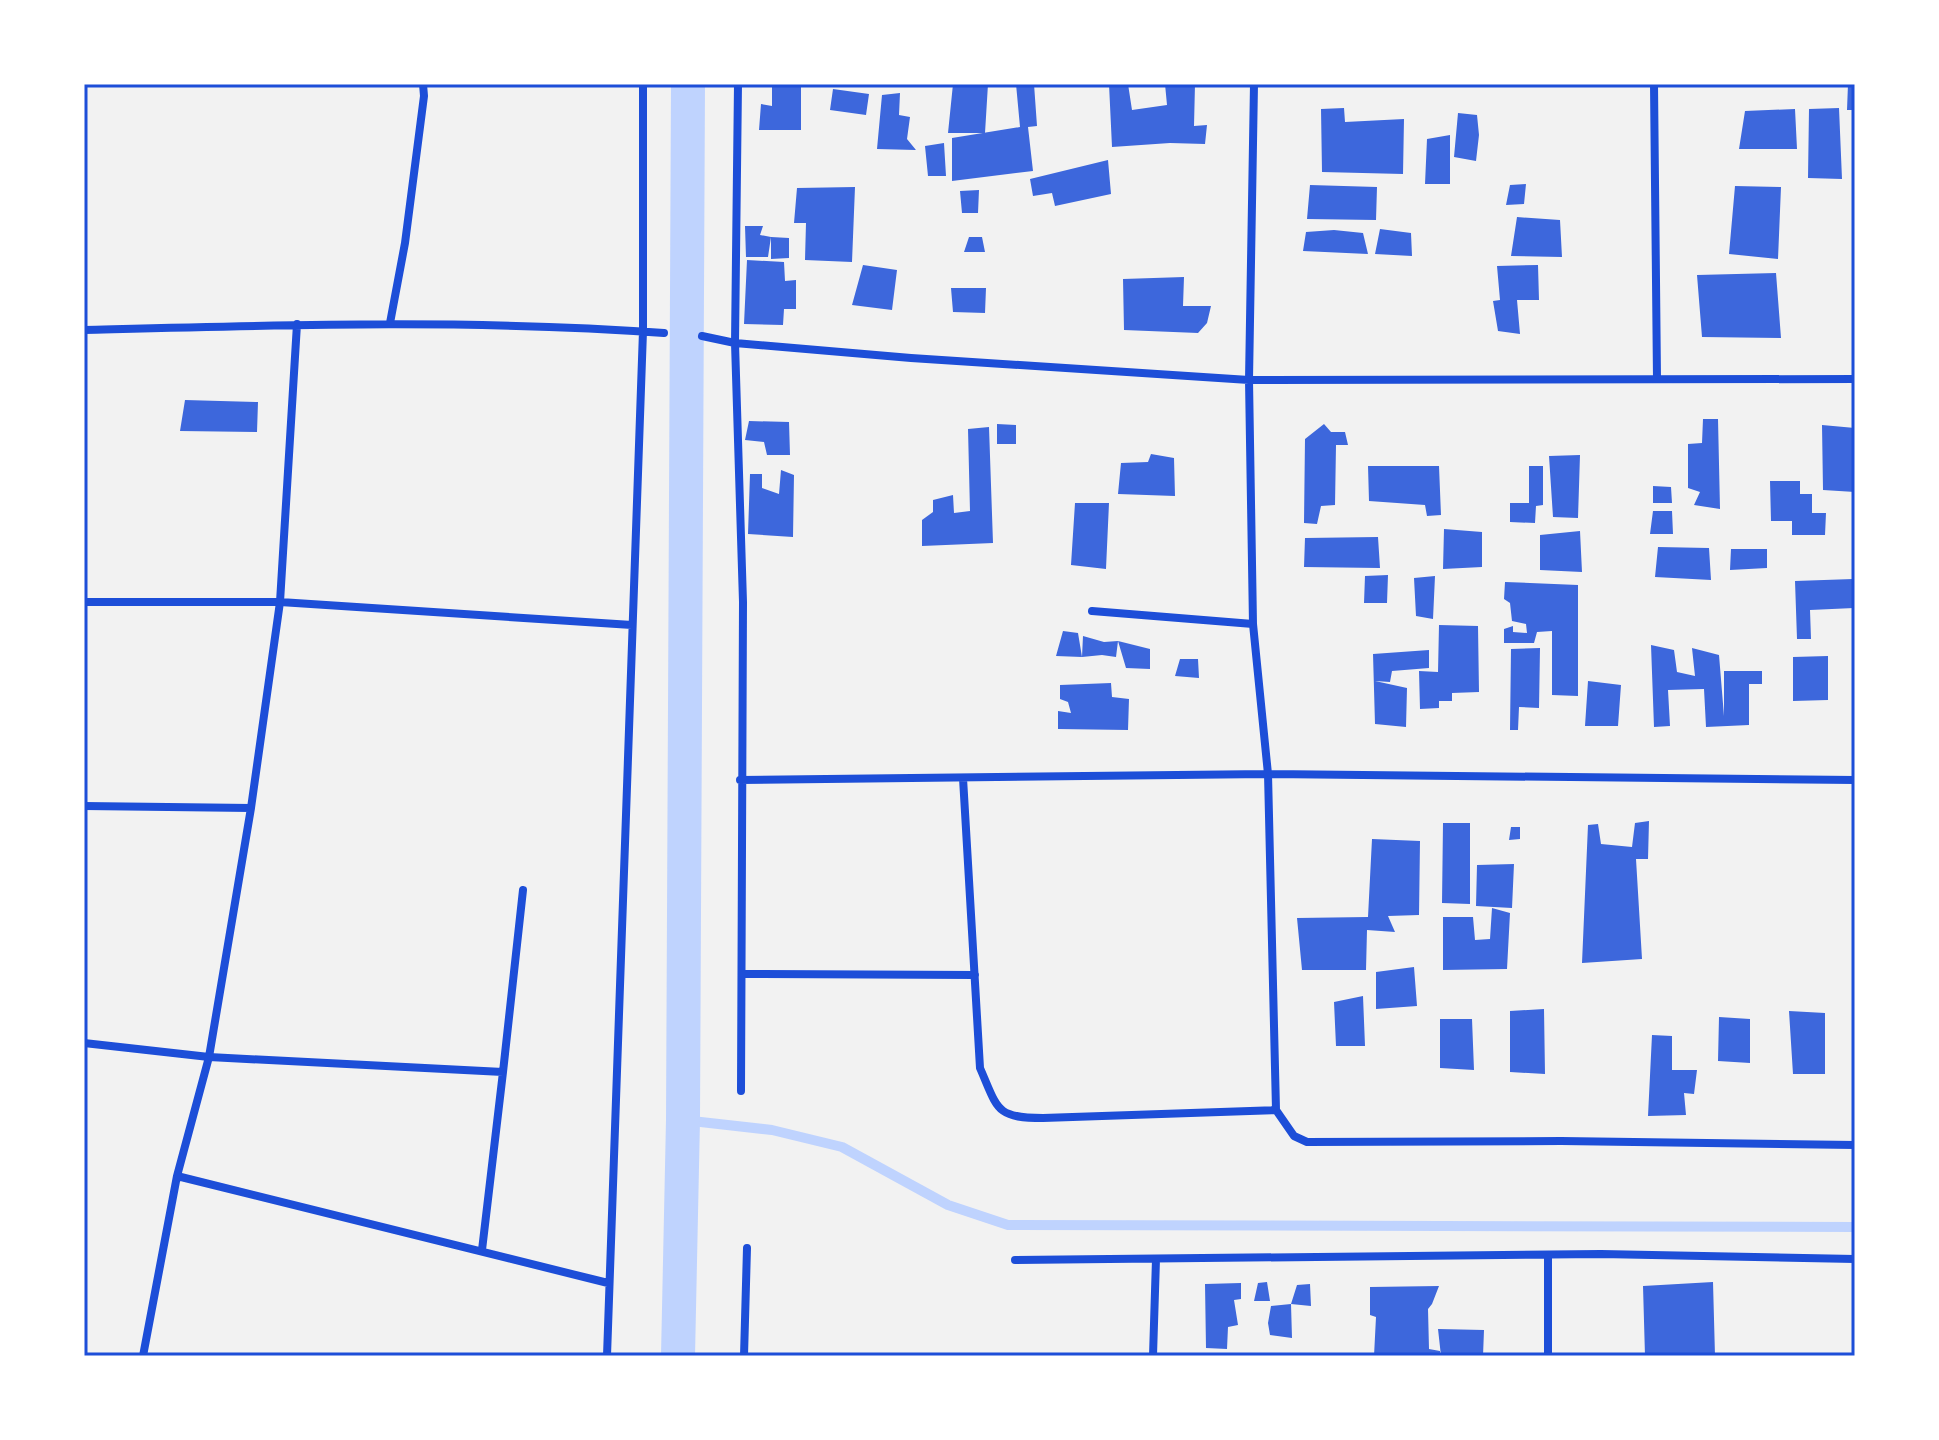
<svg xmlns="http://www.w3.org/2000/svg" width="1939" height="1440" font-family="'Fira Sans',sans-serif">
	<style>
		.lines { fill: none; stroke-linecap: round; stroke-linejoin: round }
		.stream { stroke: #bfd3fe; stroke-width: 10 }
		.canal { stroke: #bfd3fe; stroke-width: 34 }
		.building { fill: #3d67dc }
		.minor { stroke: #1d4ed8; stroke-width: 8 }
		.neatline { fill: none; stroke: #1d4ed8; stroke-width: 3 }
	</style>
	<rect width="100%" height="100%" fill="#f2f2f2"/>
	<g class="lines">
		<!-- stream -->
		<path class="stream" d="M683 1120 772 1130 842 1147 948 1205 1008 1225 1855 1227"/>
		<!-- canal -->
		<path class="canal" d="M678 1356 683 1120 688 84"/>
	</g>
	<!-- building -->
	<path class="building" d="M772 84 801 85V130H759L761 104 772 106Z
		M953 84H988L985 133H948Z
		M1016 84H1034L1037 126 1028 127 1033 171 952 181V138L1020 127Z
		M1109 84H1128L1132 110 1167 105 1165 84H1195L1194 126 1207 125 1205 144 1170 143 1112 147Z
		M1848 84H1855V110H1847Z
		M833 89 869 94 866 115 830 110Z
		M900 93 899 115 910 117 907 139 916 150 877 149 882 95Z
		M1344 108 1345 122 1404 119 1403 174 1322 172 1321 109Z
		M1839 108 1842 179 1808 178 1809 109Z
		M1795 109 1797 149H1739L1745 111Z
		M1458 113 1477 115 1479 135 1476 161 1454 157Z
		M1450 135V184H1425L1427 139Z
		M944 143 946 176H928L925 146Z
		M1108 160 1111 194 1055 206 1052 193 1033 196 1030 179Z
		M1526 184 1524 204 1506 205 1510 185Z
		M1310 185 1377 187 1376 220 1307 219Z
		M1735 186 1781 187 1778 259 1729 254Z
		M855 187 852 262 805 260 806 223H794L797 188Z
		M979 190 978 213H962L960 191Z
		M1517 217 1560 220 1562 257 1511 256Z
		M745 226H763L760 235 771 237 768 257H746Z
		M1380 229 1411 233 1412 256 1375 254Z
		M1334 230 1363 233 1368 254 1303 251 1306 232Z
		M771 237 789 238V258L771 259Z
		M969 237H982L985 252H964Z
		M747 260 784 262 785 281 796 280V309H784L783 325 744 324Z
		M863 265 897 270 892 310 852 305Z
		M1538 265 1539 300H1517L1520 334 1498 331 1493 301 1500 300 1497 266Z
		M1776 273 1781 338 1702 337 1697 275Z
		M1184 277 1183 306H1211L1207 323 1198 333 1124 330 1123 279Z
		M951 288H986L985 313 953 312Z
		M185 400 258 402 257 432 180 431Z
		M1703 419H1718L1720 509 1694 505 1700 492 1688 488V444L1702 443Z
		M749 421 789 422 790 455H767L764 442 745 440Z
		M997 424 1016 425V444H997Z
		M1324 424 1331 432H1345L1348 445H1336L1335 505 1321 506 1317 524 1304 523 1305 439Z
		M1822 425 1855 428V492L1823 490Z
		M989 427 993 543 922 546V520L933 512V500L953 495 954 513 970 511 968 429Z
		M1151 454 1174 458 1175 496 1118 494 1121 463 1148 462Z
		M1580 455 1578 518 1553 517 1549 456Z
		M1368 466H1439L1441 515 1427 516 1425 505 1369 501Z
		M1529 466H1543V505L1536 506 1535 523 1510 522V503H1529Z
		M781 470 794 475 793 537 748 534 750 474H762V488L779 494Z
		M1770 481H1800V494H1812V513H1826L1825 535H1792V521H1771Z
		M1653 486 1671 487 1672 503H1653Z
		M1075 503H1109L1106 569 1071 565Z
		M1653 511H1672L1673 534H1650Z
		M1444 529 1482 532V567L1443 569Z
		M1580 531 1582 572 1540 570V535Z
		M1378 537 1380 568 1304 567 1305 538Z
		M1658 547 1709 548 1711 580 1655 577Z
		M1731 549H1767V568L1730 570Z
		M1388 575 1387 603H1364L1365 576Z
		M1435 576 1433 619 1416 616 1414 578Z
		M1853 579 1854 608 1810 610 1811 639H1797L1795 581Z
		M1505 582 1578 585V696L1552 695V631L1537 632 1534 643H1504V629L1513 626V632L1527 633 1526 624 1512 621 1510 603 1504 599Z
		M1439 625 1478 626 1479 692 1452 693V701H1439V708L1420 709 1419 671 1438 672Z
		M1063 631 1078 633 1082 657 1083 636 1104 642 1118 641 1116 657 1102 655 1082 657 1056 656Z
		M1118 641 1150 649V669L1126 668Z
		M1651 645 1674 650 1677 672 1695 676 1692 648 1719 655 1724 716V671H1762V684H1749V725L1706 727 1704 689 1668 690 1670 726 1654 727Z
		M1540 648 1539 708 1519 707 1518 730H1510L1511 649Z
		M1429 650V668L1392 671 1390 682 1375 681 1407 688 1406 727 1375 724 1373 654Z
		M1828 656V700L1793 701V657Z
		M1180 659H1198L1199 678 1175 676Z
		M1588 681 1621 685 1618 726H1585Z
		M1111 683 1112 697 1129 699 1128 730 1058 729V711L1071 713 1068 702 1060 699V685Z
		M1649 821 1648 859H1636L1642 959 1582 963 1588 825 1598 824 1601 844 1632 847 1635 823Z
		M1443 823H1470V904L1442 903Z
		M1511 827H1520V839L1509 840Z
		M1372 839 1420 841 1419 915 1388 916 1395 932 1367 930 1366 970H1302L1297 918 1368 917Z
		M1514 864 1512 908 1476 906 1477 865Z
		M1492 908 1510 913 1507 969 1443 970V917H1473L1475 940 1490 939Z
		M1414 967 1417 1006 1376 1009V972Z
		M1363 996 1365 1046H1336L1334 1002Z
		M1544 1009 1545 1074 1510 1072V1011Z
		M1789 1011 1825 1013V1074H1793Z
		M1719 1017 1750 1019V1063L1718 1061Z
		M1440 1019H1472L1474 1070 1440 1068Z
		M1652 1035 1672 1036V1070H1697L1694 1094 1684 1093 1686 1115 1648 1116Z
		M1267 1282 1270 1301H1254L1258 1283Z
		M1713 1282 1715 1356H1645L1643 1286Z
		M1241 1283V1299L1234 1300 1238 1325 1228 1327 1227 1349 1206 1348 1205 1284Z
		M1310 1284 1311 1306 1291 1304 1297 1285Z
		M1439 1286 1432 1304 1428 1309 1429 1349 1440 1351V1356H1374L1376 1317 1370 1315V1287Z
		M1291 1304 1292 1338 1270 1335 1268 1323 1271 1306Z
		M1438 1329 1484 1330 1483 1356H1441Z"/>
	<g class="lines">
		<!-- minor -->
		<path class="minor" d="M738 84 735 343 743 602 741 1091
			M1254 84 1249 380 1253 624 1268 774 1276 1110 1294 1136 1307 1142 1561 1141 1855 1145
			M1654 84 1657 379
			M390 323 405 243 424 96 423 84
			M84 330C278 325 470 319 664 333
			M702 336 735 343 911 358 1249 380 1855 379
			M84 602H280L632 625
			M1092 611 1253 624
			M963 778 980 1068C998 1109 995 1118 1043 1118L1276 1110
			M740 780 1268 774 1855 780
			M84 806 251 808
			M743 974 975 975
			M84 1043 209 1057 503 1072 523 890
			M177 1176 608 1283
			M482 1250 503 1072
			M1548 1256V1356
			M1015 1260 1601 1254 1855 1259
			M143 1356 177 1176 209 1057 251 808 280 602 297 324
			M607 1356 643 331V84
			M744 1356 747 1248
			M1153 1356 1156 1259"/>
	</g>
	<!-- border -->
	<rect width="1939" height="1440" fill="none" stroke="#ffffff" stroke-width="172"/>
	<rect x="86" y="86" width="1767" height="1268" class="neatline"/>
</svg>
